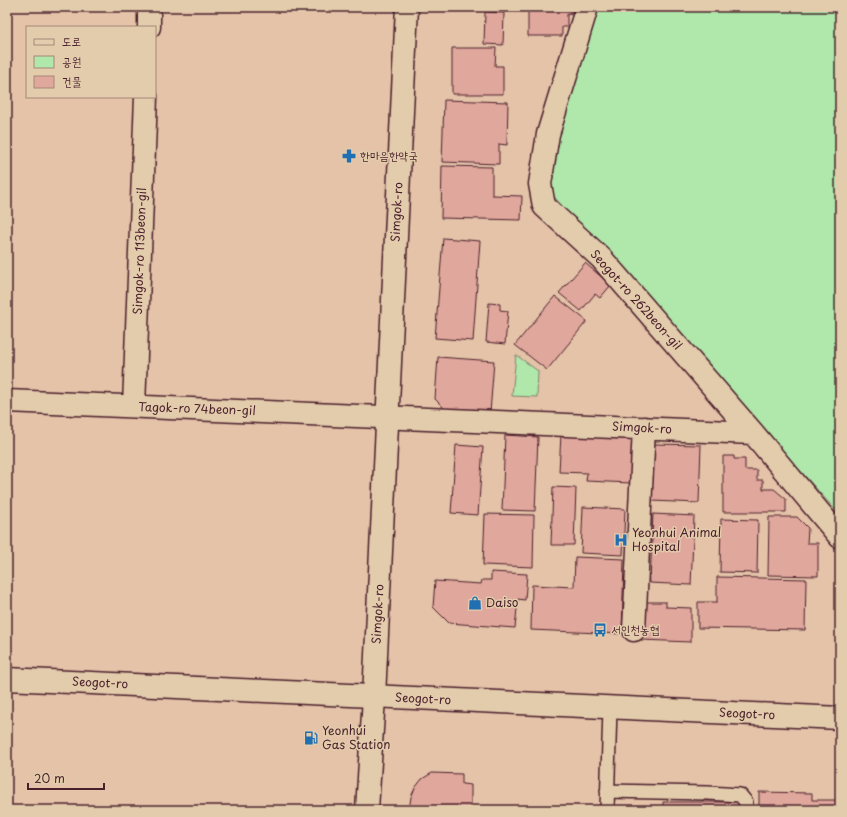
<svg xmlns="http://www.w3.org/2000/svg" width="847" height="817" font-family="'Playpen Sans','Poor Story',sans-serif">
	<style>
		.green { fill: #b0e7ab; stroke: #7d836b }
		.building { fill: #e0a79c; stroke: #4a1f2b }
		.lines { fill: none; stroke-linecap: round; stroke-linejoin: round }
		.service-casing { stroke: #4a1f2b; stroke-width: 16 }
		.minor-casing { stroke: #4a1f2b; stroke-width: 25 }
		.tertiary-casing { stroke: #4a1f2b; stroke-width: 25 }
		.secondary-casing { stroke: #4a1f2b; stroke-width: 25 }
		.service { stroke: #e3ccac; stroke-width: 13 }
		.minor { stroke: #e3ccac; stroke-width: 22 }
		.tertiary { stroke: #e3ccac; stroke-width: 22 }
		.secondary { stroke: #e3ccac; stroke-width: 22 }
		.labels { text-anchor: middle; stroke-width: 3; stroke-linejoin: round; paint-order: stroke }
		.poi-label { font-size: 12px; fill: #4a1f2b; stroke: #e3ccac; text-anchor: start }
		.street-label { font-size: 12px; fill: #4a1f2b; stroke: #e3ccac }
	</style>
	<rect width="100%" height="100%" fill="#e4c3a9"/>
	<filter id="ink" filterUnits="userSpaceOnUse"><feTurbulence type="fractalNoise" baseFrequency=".025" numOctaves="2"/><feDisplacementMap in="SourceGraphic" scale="8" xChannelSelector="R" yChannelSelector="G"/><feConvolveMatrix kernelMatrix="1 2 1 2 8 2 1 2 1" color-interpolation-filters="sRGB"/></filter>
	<g filter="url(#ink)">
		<!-- green -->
		<path class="green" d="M597 7H840V515L548 190 550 156Z
			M516 355 538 371 537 397 512 396Z"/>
		<!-- building -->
		<path class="building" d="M451 7H498V8H451Z
			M528 7H572V15L567 14V27H562V36H528Z
			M485 12 504 13 503 45 484 44Z
			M452 48H496L495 66H503V94H452Z
			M444 100 508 102 507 145 499 144V164L442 162Z
			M442 166 492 167V195L522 196 521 220 441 218Z
			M443 238 480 241 473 341 435 338Z
			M585 263 611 285 600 298 595 294 581 311 559 293Z
			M555 296 587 321 547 370 515 345Z
			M489 303 500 304V310L508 311 505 344 486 342Z
			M438 357 494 361 490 413 446 410 435 399Z
			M561 434 634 437 631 483 586 481 587 473 559 472Z
			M505 435 538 437 535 511 502 510Z
			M654 444 701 445 699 503 652 501Z
			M456 445 483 447 478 515 451 513Z
			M723 456H734V459H745V470H757V480H763V489H774L786 499V512H723Z
			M553 487 576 488 574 545H551Z
			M583 507 625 509 623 555 581 553Z
			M485 514 534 515 533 567 483 565Z
			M653 514 694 516 691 585 650 583Z
			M769 517H797L808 528 807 543H818V576L768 575Z
			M721 519 758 520 757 573 720 572Z
			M575 557 624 559 622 634 531 630 532 585 574 587Z
			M491 572 527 574 525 600 518 599 515 628 449 623 433 607 435 581 481 584 482 580H491Z
			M717 577 806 579 805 630 698 628V602H717Z
			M642 602H666V607L691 608V642L641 640Z
			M432 773 462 774V784L471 785V810H409L411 797 415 788 422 779Z
			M759 792 812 793V800H840V810H759Z
			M663 802H740V810H663Z"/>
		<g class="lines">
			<!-- service casing -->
			<g class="service-casing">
				<path id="service" d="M607 791 708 793 740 795 746 802V810
					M607 810 610 708"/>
			</g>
			<!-- minor casing -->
			<g class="minor-casing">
				<path id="minor" d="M587 7 548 134 540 184 544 206 601 258 753 433 840 537
					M149 27V7
					M7 401 753 433
					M134 406 146 97
					M634 630 644 428"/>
			</g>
			<!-- tertiary casing -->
			<g class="tertiary-casing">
				<path id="tertiary" d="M367 810 374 697 407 7"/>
			</g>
			<!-- secondary casing -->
			<g class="secondary-casing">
				<path id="secondary" d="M7 679 840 718"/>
			</g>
			<!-- service -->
			<use href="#service" class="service"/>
			<!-- minor -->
			<use href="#minor" class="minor"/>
			<!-- tertiary -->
			<use href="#tertiary" class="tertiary"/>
			<!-- secondary -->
			<use href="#secondary" class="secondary"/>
		</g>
	</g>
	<!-- icons -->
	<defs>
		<g id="pharmacy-bare" transform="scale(1.08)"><path d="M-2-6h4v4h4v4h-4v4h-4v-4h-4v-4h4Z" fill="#1f6fb2" stroke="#e3ccac" stroke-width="2.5" paint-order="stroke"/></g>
		<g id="hospital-bare" transform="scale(1.08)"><path d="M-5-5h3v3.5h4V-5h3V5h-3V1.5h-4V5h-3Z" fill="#1f6fb2" stroke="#e3ccac" stroke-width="2.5" paint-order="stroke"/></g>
		<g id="shop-bare" transform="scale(1.08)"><path d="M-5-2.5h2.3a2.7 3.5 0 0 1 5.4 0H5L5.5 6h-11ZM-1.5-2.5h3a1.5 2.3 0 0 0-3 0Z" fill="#1f6fb2" stroke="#e3ccac" stroke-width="2.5" paint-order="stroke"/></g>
		<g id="bus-bare" transform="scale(1.08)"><path d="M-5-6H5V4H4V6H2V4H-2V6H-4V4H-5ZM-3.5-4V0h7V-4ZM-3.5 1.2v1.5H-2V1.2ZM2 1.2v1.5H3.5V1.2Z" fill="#1f6fb2" stroke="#e3ccac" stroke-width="2.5" paint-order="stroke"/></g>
		<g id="fuel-bare" transform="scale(1.08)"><path d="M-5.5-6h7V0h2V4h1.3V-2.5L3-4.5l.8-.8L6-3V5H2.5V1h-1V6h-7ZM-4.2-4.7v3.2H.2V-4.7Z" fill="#1f6fb2" stroke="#e3ccac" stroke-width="2.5" paint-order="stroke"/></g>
	</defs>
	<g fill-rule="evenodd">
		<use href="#pharmacy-bare" x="349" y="156"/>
		<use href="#hospital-bare" x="621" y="540"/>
		<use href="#shop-bare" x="475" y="603"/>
		<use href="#bus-bare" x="600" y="630"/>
		<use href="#fuel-bare" x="311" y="738"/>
	</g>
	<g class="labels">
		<!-- poi labels -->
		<g class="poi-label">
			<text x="360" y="160">한마음한약국</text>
			<text x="632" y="537">Yeonhui Animal<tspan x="632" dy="14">Hospital</tspan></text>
			<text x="486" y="607">Daiso</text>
			<text x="611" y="634">서인천농협</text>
			<text x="322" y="735">Yeonhui<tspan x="322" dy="14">Gas Station</tspan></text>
		</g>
		<!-- street labels -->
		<g class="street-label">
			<text transform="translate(397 212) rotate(-87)" y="4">Simgok-ro</text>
			<text transform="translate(140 251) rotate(-88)" y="4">Simgok-ro 113beon-gil</text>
			<text transform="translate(636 300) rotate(48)" y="4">Seogot-ro 262beon-gil</text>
			<text transform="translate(197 409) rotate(2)" y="4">Tagok-ro 74beon-gil</text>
			<text transform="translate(642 428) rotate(3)" y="4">Simgok-ro</text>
			<text transform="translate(378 614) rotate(-87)" y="4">Simgok-ro</text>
			<text transform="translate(100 683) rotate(3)" y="4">Seogot-ro</text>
			<text transform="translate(423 699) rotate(3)" y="4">Seogot-ro</text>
			<text transform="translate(747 714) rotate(3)" y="4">Seogot-ro</text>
		</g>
	</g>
	<!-- margin -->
	<rect width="847" height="817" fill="none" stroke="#e3ccac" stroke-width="24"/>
	<rect x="12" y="12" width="823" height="793" fill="none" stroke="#4a1f2b" stroke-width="1.5" filter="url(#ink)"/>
	<!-- legend -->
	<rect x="26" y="26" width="130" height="72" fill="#e3ccac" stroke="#a68778"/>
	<rect x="34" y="39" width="20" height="6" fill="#e3ccac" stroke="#a68778"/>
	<text x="62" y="46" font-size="12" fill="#4a1f2b">도로</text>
	<rect x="34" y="56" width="20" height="12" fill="#b0e7ab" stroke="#a68778"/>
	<text x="62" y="66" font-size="12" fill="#4a1f2b">공원</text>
	<rect x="34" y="76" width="20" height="12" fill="#e0a79c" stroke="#a68778"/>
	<text x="62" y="86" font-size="12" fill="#4a1f2b">건물</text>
	<!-- scale -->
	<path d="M28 783v6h76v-6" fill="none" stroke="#4a1f2b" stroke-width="2"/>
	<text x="34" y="783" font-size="12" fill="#4a1f2b" stroke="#e3ccac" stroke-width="3" paint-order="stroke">20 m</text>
</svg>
